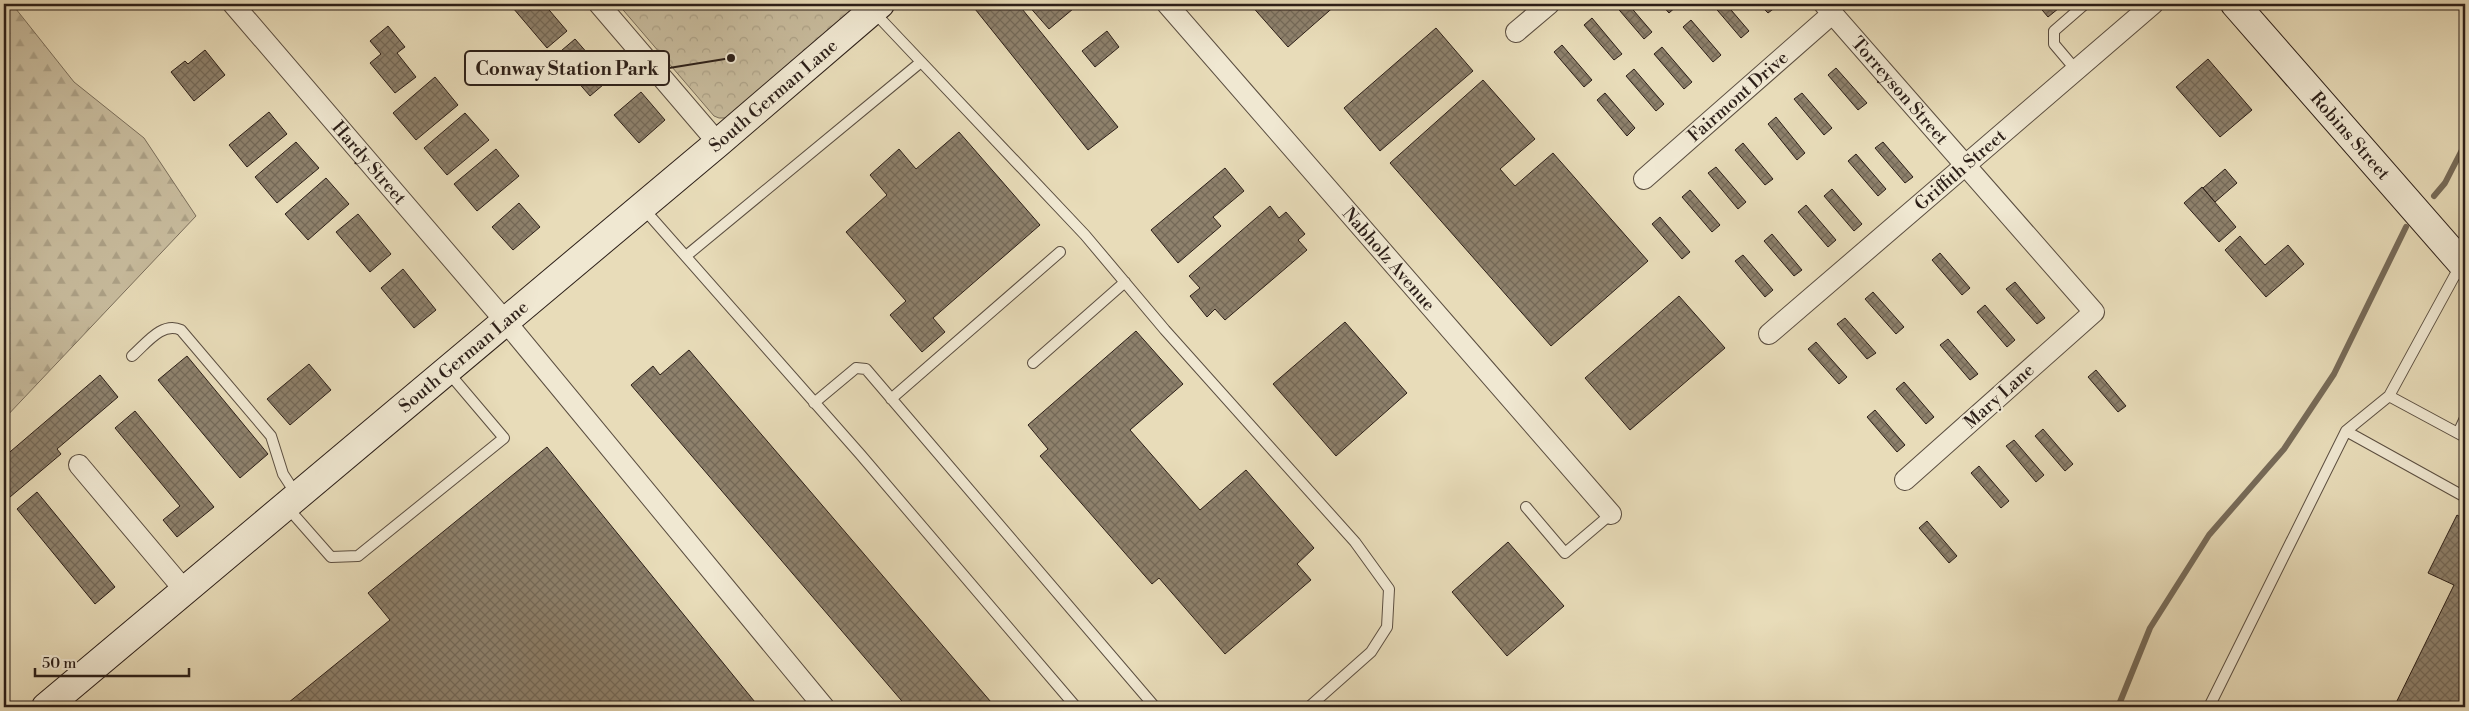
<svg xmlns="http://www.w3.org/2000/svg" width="2469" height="711" font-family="'Libre Bodoni',serif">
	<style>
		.forest { fill: url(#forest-firs); stroke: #7a6e5b }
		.park { fill: url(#park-crowns); stroke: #7a6e5b }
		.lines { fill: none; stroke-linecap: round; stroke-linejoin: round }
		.stream { stroke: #766a58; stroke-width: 6 }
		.building { fill: url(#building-cross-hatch); stroke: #2c1f18 }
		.lane-casing { stroke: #5b4e40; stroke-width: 12 }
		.street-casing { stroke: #5b4e40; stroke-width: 22 }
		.secondary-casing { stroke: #2c1f18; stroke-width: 30 }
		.lane { stroke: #f0e8d2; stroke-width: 10 }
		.street { stroke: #f0e8d2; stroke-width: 20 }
		.secondary { stroke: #f0e8d2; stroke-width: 28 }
		.labels { text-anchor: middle; stroke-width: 4.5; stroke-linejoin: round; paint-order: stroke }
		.street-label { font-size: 18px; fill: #2c1f18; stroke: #f0e8d2 }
		.leader { fill: none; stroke: #2c1f18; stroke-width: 2 }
		.callout-dot { fill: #2c1f18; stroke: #f0e8d2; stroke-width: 2 }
		.callout { fill: #f0e8d2; stroke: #2c1f18; stroke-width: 2 }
		.callout-label { font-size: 19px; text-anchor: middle; font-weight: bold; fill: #2c1f18 }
	</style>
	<defs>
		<pattern id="forest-firs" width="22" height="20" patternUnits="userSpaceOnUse" patternTransform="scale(1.25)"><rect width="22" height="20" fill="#c8bc9e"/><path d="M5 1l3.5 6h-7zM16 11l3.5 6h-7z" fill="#aca187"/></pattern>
		<pattern id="park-crowns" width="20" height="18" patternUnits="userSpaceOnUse" patternTransform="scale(1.25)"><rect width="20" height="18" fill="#c8bc9e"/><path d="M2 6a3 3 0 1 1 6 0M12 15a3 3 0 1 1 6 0" fill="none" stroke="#aca187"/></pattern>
		<pattern id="building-cross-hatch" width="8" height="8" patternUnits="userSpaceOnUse" patternTransform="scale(1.25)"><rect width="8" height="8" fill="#8e816c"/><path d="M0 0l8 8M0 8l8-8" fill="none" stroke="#746958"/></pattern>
	</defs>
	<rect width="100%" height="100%" fill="#e8dcb9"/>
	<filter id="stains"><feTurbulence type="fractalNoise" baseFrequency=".004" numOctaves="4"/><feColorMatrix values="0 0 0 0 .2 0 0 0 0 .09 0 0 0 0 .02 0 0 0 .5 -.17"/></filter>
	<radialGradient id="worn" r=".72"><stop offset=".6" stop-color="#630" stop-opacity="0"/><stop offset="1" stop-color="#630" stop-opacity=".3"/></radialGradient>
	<!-- forest -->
	<path class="forest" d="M4 4H12L74 82 144 138 196 216 4 419Z"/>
	<!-- park -->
	<path class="park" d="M618 4H862L726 118H719L714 116Z"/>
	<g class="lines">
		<!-- stream -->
		<path class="stream" d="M2434 196 2445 183 2465 144
			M2118 707 2150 628 2209 535 2284 449 2334 374 2406 227"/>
	</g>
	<!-- building -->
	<path class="building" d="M517 4H544L567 31 547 48 513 8Z
		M971 4H1018L1118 127 1088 150Z
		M1027 4H1079L1049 29Z
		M1250 4H1337L1288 47Z
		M1614 4H1628L1652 32 1644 39Z
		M1661 4H1675L1677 6 1669 13Z
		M1712 4H1726L1749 31 1741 38Z
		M1759 4H1773L1776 7 1768 13Z
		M2037 4H2064L2048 17Z
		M1592 18 1622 54 1614 60 1584 25Z
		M1691 20 1721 55 1713 62 1683 27Z
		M388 26 405 47 397 53 416 77 395 93 370 63 381 54 370 41Z
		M1436 28 1473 71 1380 151 1344 108Z
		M1107 31 1119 47 1095 67 1082 51Z
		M575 39 610 79 590 96 555 56Z
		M1562 45 1592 80 1584 87 1554 52Z
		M1662 47 1692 82 1684 89 1654 54Z
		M205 50 225 75 194 101 171 72 185 61 188 64Z
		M2208 59 2252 110 2220 137 2176 87Z
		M1836 68 1867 103 1858 110 1828 75Z
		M1634 69 1664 104 1656 111 1626 76Z
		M435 77 458 105 416 140 393 113Z
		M1483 80 1535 139 1500 169 1515 186 1553 153 1648 261 1551 346 1390 163Z
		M641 92 665 120 639 143 614 115Z
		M1605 93 1635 128 1627 136 1597 100Z
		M1802 93 1832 128 1824 135 1794 99Z
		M269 112 287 134 247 167 229 145Z
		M465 113 489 140 447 175 424 148Z
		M1776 117 1805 153 1797 160 1768 124Z
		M959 132 1040 225 933 318 945 332 922 352 890 315 906 301 846 232 887 195 870 175 899 149 916 169Z
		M296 142 319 168 277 203 255 177Z
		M1883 142 1913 177 1905 183 1875 148Z
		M1743 143 1773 179 1765 185 1735 150Z
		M496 149 519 176 477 211 454 184Z
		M1856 154 1886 189 1878 196 1848 161Z
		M1716 167 1746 202 1738 209 1708 173Z
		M1225 168 1244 191 1213 217 1221 226 1178 263 1151 230Z
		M2225 169 2237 183 2215 202 2203 188Z
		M326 178 349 204 308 240 285 214Z
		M2202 187 2236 227 2219 242 2184 203Z
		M1832 189 1862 224 1854 231 1824 196Z
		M1690 190 1720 225 1712 232 1682 197Z
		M519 203 540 227 513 250 492 227Z
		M1806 205 1836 240 1828 247 1798 212Z
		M1270 206 1279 218 1286 212 1305 234 1298 240 1307 250 1225 320 1215 309 1207 317 1190 296 1200 288 1189 276Z
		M358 214 391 254 370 272 336 232Z
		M1660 217 1690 252 1682 259 1652 224Z
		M1772 234 1802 270 1794 276 1764 241Z
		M2240 236 2265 265 2288 245 2304 264 2266 297 2225 250Z
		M1940 253 1970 288 1962 295 1932 260Z
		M1743 255 1773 290 1765 297 1735 261Z
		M403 269 436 310 414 328 381 288Z
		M2015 282 2045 318 2037 324 2006 289Z
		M1873 292 1904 327 1896 334 1865 299Z
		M1679 296 1725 348 1630 430 1585 378Z
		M1985 305 2015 340 2007 347 1977 312Z
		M1845 318 1876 353 1867 359 1837 324Z
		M1345 322 1407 393 1336 456 1273 384Z
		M1136 331 1183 384 1130 430 1200 510 1246 470 1314 548 1297 564 1311 580 1225 654 1159 578 1152 584 1040 456 1048 449 1028 425Z
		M1948 339 1978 374 1970 380 1940 345Z
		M1816 342 1847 377 1839 384 1808 349Z
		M689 350 991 702 985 707H907L631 385 653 366 660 375Z
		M187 356 268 454 240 478 158 380Z
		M309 364 331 390 290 425 267 399Z
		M2096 370 2126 406 2118 412 2088 377Z
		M100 375 118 397 57 449 61 454 10 497 4 490V457Z
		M1904 382 1934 417 1926 424 1896 389Z
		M1875 410 1905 445 1897 452 1867 417Z
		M135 411 214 507 177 537 163 520 180 506 115 428Z
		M2043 429 2073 464 2065 471 2035 436Z
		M2014 440 2044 475 2036 482 2006 446Z
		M547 447 759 707H283L390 620 368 593Z
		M1979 466 2009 501 2001 508 1971 473Z
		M37 492 115 587 95 604 17 509Z
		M2457 515 2465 520V707H2394L2454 585 2428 573Z
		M1927 521 1957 556 1949 563 1919 528Z
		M1508 542 1564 606 1507 656 1452 592Z"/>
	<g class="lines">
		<!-- lane casing -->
		<g class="lane-casing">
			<path id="lane" d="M873 11 1085 235 1165 330 1355 542 1389 589 1387 627 1371 652 1309 707
				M2076 70 2054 44V31L2085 4
				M643 208 860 454 1076 707
				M686 256 921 62
				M132 356C146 344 162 321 181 330L271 436 283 474 296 494
				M1033 363 1125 282
				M2389 396 2465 437
				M891 399 1060 252
				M814 403 856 368 866 369 1155 707
				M2346 431 2465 497
				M2458 433 2465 418
				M287 507 331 557 358 556 504 438 448 372
				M1526 507 1565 553 1611 514
				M2209 707 2346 431 2389 396 2461 264"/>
		</g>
		<!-- street casing -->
		<g class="street-casing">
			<g id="street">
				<path id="s1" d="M233 4 506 322 824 707"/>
				<path d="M599 4 718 143"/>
				<path id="s2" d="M1167 4 1611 514"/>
				<path id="s3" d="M1824 4 2094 312 1905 480"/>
				<path d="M1516 32 1549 4"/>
				<path id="s4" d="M1644 179 1833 13"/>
				<path id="s5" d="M1769 334 2153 4"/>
				<path d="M79 465 186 592"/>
			</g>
		</g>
		<!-- secondary casing -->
		<g class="secondary-casing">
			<g id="secondary">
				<path id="s6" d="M2235 4 2465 267"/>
				<path id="s7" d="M46 707 718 143 880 4"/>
			</g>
		</g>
		<!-- lane -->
		<use href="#lane" class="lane"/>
		<!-- street -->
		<use href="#street" class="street"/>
		<!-- secondary -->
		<use href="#secondary" class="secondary"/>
	</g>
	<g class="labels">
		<!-- street labels -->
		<g class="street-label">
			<text dy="6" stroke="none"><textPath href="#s3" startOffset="115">Torreyson Street</textPath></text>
			<text dy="6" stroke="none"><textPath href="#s7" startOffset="950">South German Lane</textPath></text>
			<text dy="6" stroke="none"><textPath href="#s4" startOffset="125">Fairmont Drive</textPath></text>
			<text dy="6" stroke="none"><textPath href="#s6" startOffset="175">Robins Street</textPath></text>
			<text dy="6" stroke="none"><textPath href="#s1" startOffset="209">Hardy Street</textPath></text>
			<text dy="6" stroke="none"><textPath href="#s5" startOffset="252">Griffith Street</textPath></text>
			<text dy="6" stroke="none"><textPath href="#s2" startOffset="338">Nabholz Avenue</textPath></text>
			<text dy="6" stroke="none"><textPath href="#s7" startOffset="545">South German Lane</textPath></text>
			<text transform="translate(1999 396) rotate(-42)" y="6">Mary Lane</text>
		</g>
	</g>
	<!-- callouts -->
	<path class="leader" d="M731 58L669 68"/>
	<circle class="callout-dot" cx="731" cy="58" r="5"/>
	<rect class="callout" x="465" y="51" width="204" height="34" rx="5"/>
	<g class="callout-label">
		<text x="567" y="75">Conway Station Park</text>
	</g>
	<!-- margin -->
	<rect width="2469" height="711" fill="none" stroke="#e8dcb9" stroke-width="20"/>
	<rect x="5" y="5" width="2459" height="701" fill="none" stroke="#2c1f18" stroke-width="2.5"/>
	<rect x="10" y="10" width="2449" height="691" fill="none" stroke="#2c1f18"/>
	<!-- scale -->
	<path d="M35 668v8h154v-8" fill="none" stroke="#2c1f18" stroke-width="2.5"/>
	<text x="42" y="668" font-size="15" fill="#2c1f18" stroke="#f0e8d2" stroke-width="4" paint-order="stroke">50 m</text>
	<rect width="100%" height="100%" filter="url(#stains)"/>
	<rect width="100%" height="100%" fill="url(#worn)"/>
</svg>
